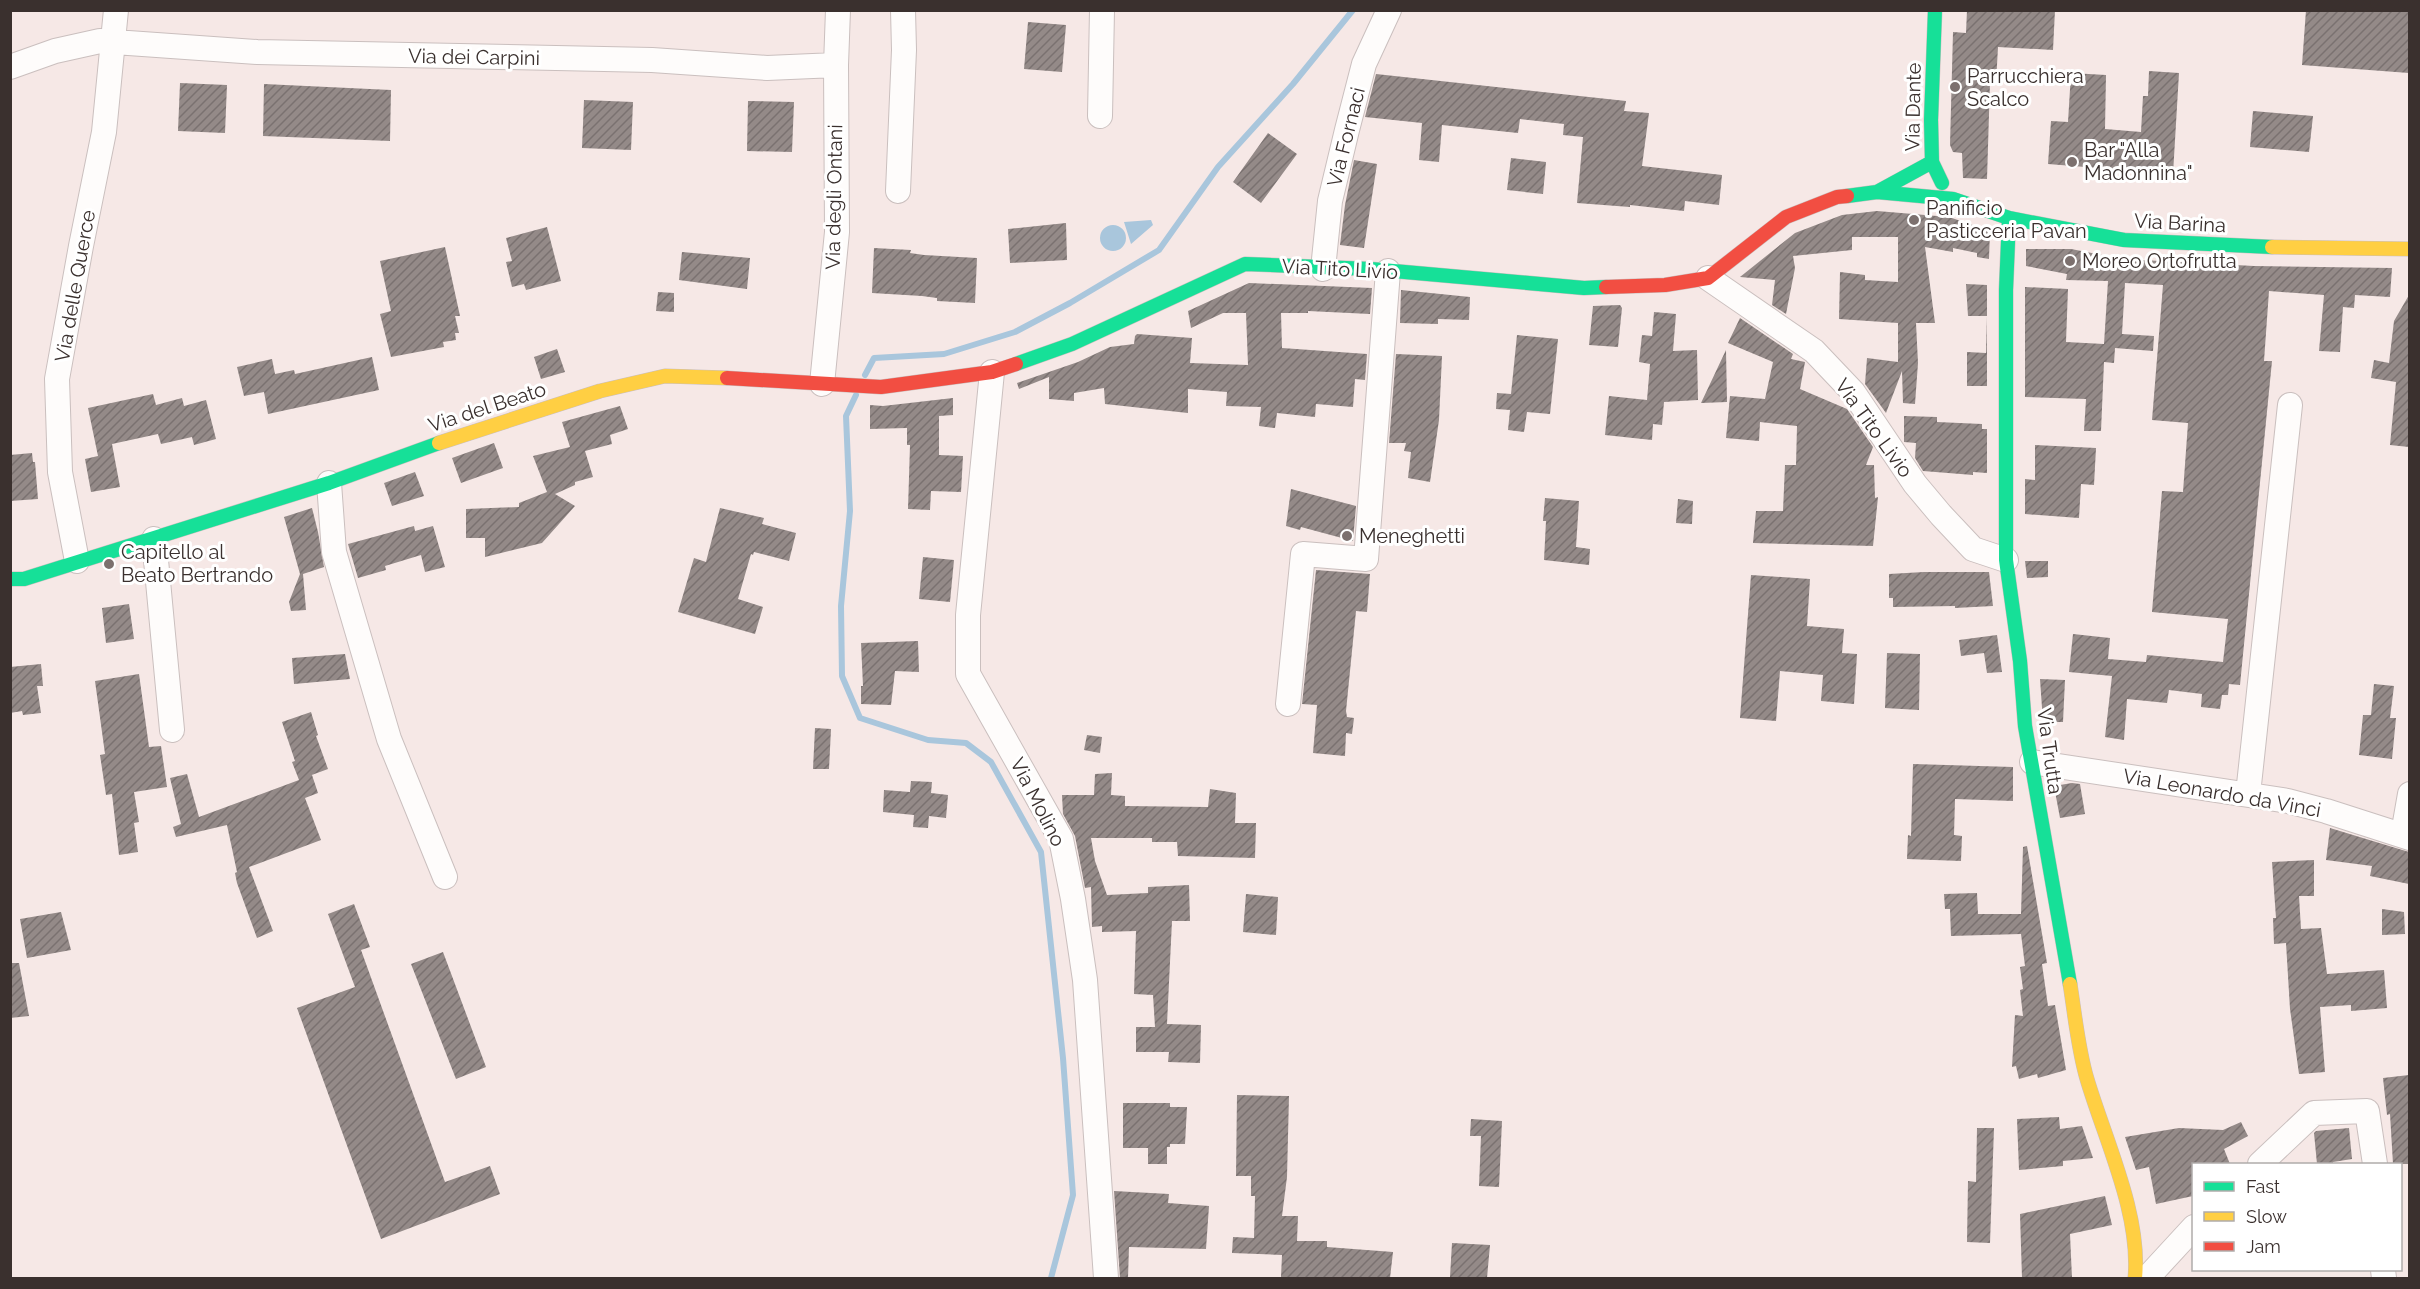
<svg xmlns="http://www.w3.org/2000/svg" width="2420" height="1289" font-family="Raleway,sans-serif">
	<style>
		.water { fill: #a9c6dc }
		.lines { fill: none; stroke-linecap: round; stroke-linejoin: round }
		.stream { stroke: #a9c6dc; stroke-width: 6 }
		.building { fill: url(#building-hatch) }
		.street-casing { stroke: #cabfbe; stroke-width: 26 }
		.fast-casing { stroke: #cabfbe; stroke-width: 15 }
		.slow-casing { stroke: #cabfbe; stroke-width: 15 }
		.jam-casing { stroke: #cabfbe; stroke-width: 15 }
		.street { stroke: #fefcfb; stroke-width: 24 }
		.fast { stroke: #16e098; stroke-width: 14 }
		.slow { stroke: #ffcf43; stroke-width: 14 }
		.jam { stroke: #f24e42; stroke-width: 14 }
		.poi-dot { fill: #7c706e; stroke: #fff; stroke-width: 2 }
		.labels { text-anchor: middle; stroke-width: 6; stroke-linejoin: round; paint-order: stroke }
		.street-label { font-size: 20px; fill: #3a302e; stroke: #fff }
		.poi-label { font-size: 20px; fill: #3a302e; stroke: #fff; text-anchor: start }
	</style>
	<defs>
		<pattern id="building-hatch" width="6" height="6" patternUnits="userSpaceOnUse" patternTransform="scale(1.5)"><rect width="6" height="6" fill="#948a88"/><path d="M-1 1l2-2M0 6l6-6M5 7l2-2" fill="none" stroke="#7a7170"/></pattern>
	</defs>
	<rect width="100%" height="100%" fill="#f6e8e6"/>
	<!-- water -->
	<path class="water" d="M1151 220 1153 225 1131 244 1124 222Z
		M1100 238a13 13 0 1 1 26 0a13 13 0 1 1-26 0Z"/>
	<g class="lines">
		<!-- stream -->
		<path class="stream" d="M865 375 874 358 944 354 1015 332 1070 303 1159 250 1218 167 1293 84 1353 10
			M856 395 846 416 850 511 841 606 842 676 860 718 928 740 966 743 991 762 1041 852 1063 1058 1073 1195 1051 1278"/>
	</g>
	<!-- building -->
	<path class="building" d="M1967 10H2055L2053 50 1998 47 1996 83 1990 82 1987 179 1963 178 1962 153 1953 152 1950 145 1953 32 1966 33Z
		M2306 10H2409V73L2302 65Z
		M1028 22 1066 25 1062 72 1024 69Z
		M2149 71 2179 73 2173 174 2048 164 2051 121 2068 122 2071 73 2106 75 2105 129 2141 132 2143 96H2148Z
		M1376 74 1626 101 1624 111 1649 113 1642 166 1722 175 1719 205 1685 201 1684 211 1630 205V207L1577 203 1583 137 1563 135 1564 124 1520 119 1518 133 1442 125 1439 162 1419 160 1422 123 1365 117Z
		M180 83 227 85 225 133 178 131Z
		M264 84 391 90 390 141 263 136Z
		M584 100 633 102 631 150 582 148Z
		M748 101 794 102 792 152 747 151Z
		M2253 111 2313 116 2309 152 2250 147Z
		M1268 133 1297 154 1261 203 1233 182Z
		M1511 158 1546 162 1543 194 1507 190Z
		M1354 160 1377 164 1364 248 1340 245 1345 205Z
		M1877 211 1949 217 1990 231 1989 259 1977 257V253L1953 248V252L1925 247 1935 323H1916L1918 363 1915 404 1903 403 1902 371 1886 413 1865 384 1867 358 1898 362V323L1839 319 1840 272 1865 275V280L1898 282V237H1852V250L1793 256 1795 268 1786 314 1772 305 1775 280 1740 277 1795 233 1842 215Z
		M1066 223 1067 260 1010 263 1008 229Z
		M547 227 561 281 526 290 524 284 512 287 506 262 512 261 506 238Z
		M445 247 460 316H455L459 333H455L456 340 443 342 444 347 391 357 380 314 391 311 380 261Z
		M874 248 911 250 910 253 924 255 977 258 975 303 937 301V298L922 296 872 293Z
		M2026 249H2071L2123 259 2254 266 2392 268 2390 297 2355 295 2354 308 2343 307 2340 352 2319 351 2324 295 2269 291 2264 361H2272L2240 685 2229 684 2228 695H2222L2220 709 2201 707 2202 694 2169 690 2167 703 2127 699 2124 740 2105 737 2112 676 2069 672 2073 634 2110 638 2108 659 2146 662 2147 655 2223 662 2228 619 2152 612 2162 491 2183 492 2188 423 2152 420 2163 285 2125 283 2122 334 2154 336 2153 351 2115 348 2114 363 2104 362 2101 431H2084L2086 399 2025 397V287L2068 289 2066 342 2104 344 2108 281 2066 280 2067 274 2026 266Z
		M682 252 750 258 747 289 679 280Z
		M1249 283 1372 288 1370 314 1308 311V313H1281L1282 348 1367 354 1365 380 1355 379 1353 407 1316 404 1315 417 1277 413 1275 428 1259 426 1261 407 1226 406 1227 392 1188 389V413L1105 404 1104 388 1074 393V401L1049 399V377L1019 389 1017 383 1078 362 1110 347 1134 344 1135 336 1137 334 1192 338 1190 363 1248 365 1246 313H1223L1191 328 1188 311Z
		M1966 284 1987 285V386H1967V352L1986 353 1987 316H1968Z
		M1401 290 1470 297 1469 320 1438 319V324L1400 323Z
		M658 292 674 293V312L656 311Z
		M2409 295V447L2390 445 2396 382 2371 378 2374 360 2389 363 2394 321Z
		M1620 305 1622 308 1618 347 1589 345 1593 306Z
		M1654 312 1676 314 1673 351 1697 350 1698 400 1664 402 1662 425 1653 424 1652 440 1605 435 1609 396 1647 400 1650 364 1639 362 1642 335 1652 336Z
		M1740 318 1793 354 1791 359 1805 362 1800 389 1847 409 1873 447 1866 465H1874L1875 498 1878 497 1873 546 1753 543 1756 511H1783L1785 465H1796L1797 426 1760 422 1759 441 1726 438 1730 396 1765 399 1773 362 1728 343Z
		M1517 335 1558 339 1550 414 1527 412 1524 432 1508 430 1510 410 1496 409 1497 393 1511 394Z
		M557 349 565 372 541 379 534 357Z
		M1726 350 1727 402 1701 403Z
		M1396 354 1442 356 1439 420 1430 482 1408 478 1411 452 1404 451 1406 443H1389Z
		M372 357 379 390 268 414 264 392 244 396 237 367 272 359 275 374 294 370 295 374Z
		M153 394 156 405 182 398 184 406 206 400 216 439 194 445 192 437 161 444 158 434 112 444 120 487 91 492 85 459 98 456 88 408Z
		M953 398V415L939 416V455L963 456 961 492 931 491 930 510 908 509 910 445H907V428L870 429V405L883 406Z
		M620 406 628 429 610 435 612 444 585 451 593 477 575 482V485L555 494 575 506 542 543 485 557V538H466V509L519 507V503L547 492 533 456 570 447 562 422Z
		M1904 416 1937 417V422L1982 424V429H1987V473L1973 472V475L1923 471 1915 458 1916 443 1904 442Z
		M494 443 503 468 461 483 452 458Z
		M2035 445 2096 448 2094 485 2081 484 2079 518 2025 514V479L2035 480Z
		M32 453 33 462H35L38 499 10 501V455Z
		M415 472 424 496 392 506 384 483Z
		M1291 489 1356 506 1353 541 1301 527 1300 530 1286 526Z
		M1545 498 1579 501 1576 547 1590 549 1589 565 1544 560 1546 521H1543Z
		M1678 499 1693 501 1692 524 1676 523Z
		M312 508 318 532 324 567 303 574 306 610 291 611 289 602 300 574 284 517Z
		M720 508 764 518 762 524 796 533 789 561 754 552 753 555 751 554 738 599 763 607 755 634 678 612 694 558 706 562Z
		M414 526 415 531 433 526 445 567 425 572 421 555 385 566 386 570 358 578 348 544Z
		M923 557 954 560 950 602 919 599Z
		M2025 561H2048V577L2027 578Z
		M1316 570 1370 574 1367 612 1356 611 1346 711 1347 717 1354 718 1352 734 1346 733 1345 756 1313 753 1317 705 1302 704Z
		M1924 572H1989L1993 606 1955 608V606L1893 607V598H1889V574Z
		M1751 575 1810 579 1807 626 1844 629 1842 653 1857 654 1854 704 1821 701 1823 675 1780 671 1776 721 1740 718Z
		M129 604 134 639 106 643 102 608Z
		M1997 635 2002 672 1987 673 1984 653 1961 656 1959 640Z
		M918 641 919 672 895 671 891 705 861 704V686H863L861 643Z
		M1887 653 1920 654 1919 710 1885 708Z
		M345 654 350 679 294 684 292 658Z
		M41 664 43 686H37L41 713 23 715 22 711 10 713V667Z
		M139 674 149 747 161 746 167 787 134 792 139 822 134 823 138 852 119 855 112 794 106 795 100 755 105 754 95 681Z
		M2040 679 2065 680 2063 722H2043Z
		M2374 684 2394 686 2390 718H2396L2392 759 2359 755 2363 715H2371Z
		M311 712 318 735 316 736 328 769 309 776 312 775 318 793 305 798 321 840 249 867 273 931 257 938 237 883 235 873 237 872 227 825 176 837 173 827 181 824 170 778 187 774 199 817 299 780 292 762 295 761 282 722Z
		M815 728 831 729 829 769H813Z
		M1087 735 1102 737 1100 753 1084 750Z
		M1913 764 2013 767V801L1955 799 1954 835 1962 836 1961 861 1907 859 1908 835 1911 836Z
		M1112 773 1111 795 1125 796V806L1208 807 1210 789 1236 793 1235 823H1256L1255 858 1178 856 1177 842H1152V838H1091L1095 861 1107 895 1148 893V887L1189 885 1190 921H1172L1167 1024 1201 1025 1200 1063 1168 1062 1169 1052H1136V1027H1155L1153 995 1134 994 1136 931 1102 932V926L1092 927 1091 887 1085 888 1075 836 1063 814 1062 795H1094L1095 774Z
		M911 781 932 782 931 793 948 795 946 818 929 816 928 828 913 827 914 815 883 812 884 790 910 792Z
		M2072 783 2080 784 2085 814 2060 818 2054 786Z
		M2330 828 2409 852V884L2370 876 2372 866 2326 860Z
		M2027 846 2047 963 2042 964 2048 1006 2055 1005 2066 1070 2038 1078 2037 1074 2019 1079 2016 1066 2012 1067 2015 1015 2023 1016 2020 990 2023 989 2020 967 2025 966 2021 934 1951 936 1950 909H1945L1944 894 1977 893 1978 914H2021L2023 847Z
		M2314 860V896H2299L2301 929 2321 928 2327 974 2384 970 2387 1008 2351 1011V1005L2320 1007 2325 1072 2299 1074 2290 1009 2286 943 2274 944 2273 918H2276L2272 862Z
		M1246 894 1278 897 1276 935 1243 932Z
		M354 904 370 947 361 950 445 1182 490 1166 500 1194 381 1239 297 1008 355 987 328 914Z
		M2382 909 2404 912 2405 934 2382 935Z
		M61 912 71 950 27 958 20 919Z
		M443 952 486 1067 456 1079 411 964Z
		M10 963H19L29 1016 10 1018Z
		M2409 1075V1164H2393L2390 1114 2387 1115 2383 1078Z
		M1237 1095 1289 1096 1287 1177 1282 1216H1298L1297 1241H1327V1247L1393 1252 1390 1278 1281 1277 1282 1255 1232 1253 1233 1237 1254 1238 1255 1196H1251V1176H1236Z
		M1123 1103H1170V1107H1187L1185 1144H1170V1147H1167V1164H1148V1148H1123Z
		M2059 1117 2060 1129 2082 1126 2093 1158 2063 1161V1166L2019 1170 2017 1119Z
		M1471 1119 1502 1121 1499 1187 1479 1186 1481 1136H1470Z
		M2241 1122 2248 1136 2224 1149 2230 1164H2193V1196L2156 1204 2149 1167 2136 1170 2125 1137 2179 1128 2223 1130Z
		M1977 1128H1994L1990 1243 1967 1242 1968 1181 1976 1182Z
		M2349 1128 2352 1159 2333 1162V1164H2317L2314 1133 2316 1131Z
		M1114 1191 1169 1194 1168 1203 1209 1206 1206 1249 1129 1247 1128 1278H1120Z
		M2105 1196 2112 1225 2070 1234 2072 1278H2022L2020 1214Z
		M1452 1243 1490 1245 1487 1278 1450 1277Z"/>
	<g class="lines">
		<!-- street casing -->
		<g class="street-casing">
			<path id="street" d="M10 67 55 51 100 41 257 52 652 60 767 68 836 65
				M1100 116 1102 10
				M898 191 904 50 903 10
				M1323 269 1330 201 1347 130 1364 64 1389 10
				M1708 278 1814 351 1853 392 1915 484 1941 515 1973 549 2006 560
				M992 372 968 615V674L1061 839 1073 899 1085 980 1106 1278
				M822 384 837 232 836 65 838 10
				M329 483 334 552 389 739 445 877
				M154 539 172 730
				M77 561 60 472 57 379 81 246 104 132 116 10
				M1288 704 1303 554 1366 559 1388 271
				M2032 762 2288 801 2326 811 2410 838
				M2248 794 2290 405
				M2403 834 2410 794
				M2260 1164 2314 1113 2367 1111 2375 1164
				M2383 1270 2384 1278
				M2147 1278 2194 1227"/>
		</g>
		<!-- fast casing -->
		<g class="fast-casing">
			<path id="fast" d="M1935 10 1931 120 1932 162 1942 183
				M1877 192 1953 199 2009 218 2124 240 2272 247
				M1847 196 1877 192 1932 162
				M2009 218 2006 290V560L2020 661 2025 726 2070 984
				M1016 364 1072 344 1245 264 1371 269 1584 288 1606 287
				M10 579H24L329 483 439 443"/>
		</g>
		<!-- slow casing -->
		<g class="slow-casing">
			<path id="slow" d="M2272 247 2410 249
				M439 443 600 391 665 376 727 378
				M2070 984C2075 1015 2078 1049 2087 1079 2105 1140 2141 1214 2135 1278"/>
		</g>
		<!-- jam casing -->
		<g class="jam-casing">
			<path id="jam" d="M1606 287 1665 285 1708 278 1786 217 1837 197 1847 196
				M727 378 881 387 992 372 1016 364"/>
		</g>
		<!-- street -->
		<use href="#street" class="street"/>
		<!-- fast -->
		<use href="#fast" class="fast"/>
		<!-- slow -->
		<use href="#slow" class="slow"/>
		<!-- jam -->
		<use href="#jam" class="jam"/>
	</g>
	<!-- markers -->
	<g class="poi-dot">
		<circle cx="1955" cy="87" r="6"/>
		<circle cx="2072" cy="162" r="6"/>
		<circle cx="1914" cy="220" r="6"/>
		<circle cx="2070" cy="261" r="6"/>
		<circle cx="1347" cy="536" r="6"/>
		<circle cx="109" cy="564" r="6"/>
	</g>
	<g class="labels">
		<!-- street labels -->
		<g class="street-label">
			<text transform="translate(474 57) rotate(1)" y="7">Via dei Carpini</text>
			<text transform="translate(1913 107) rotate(-89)" y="7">Via Dante</text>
			<text transform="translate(1346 137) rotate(-76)" y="7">Via Fornaci</text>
			<text transform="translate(834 197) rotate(-89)" y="7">Via degli Ontani</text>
			<text transform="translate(2180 223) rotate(3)" y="7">Via Barina</text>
			<text transform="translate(1340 269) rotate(3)" y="7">Via Tito Livio</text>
			<text transform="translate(75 286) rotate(-80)" y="7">Via delle Querce</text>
			<text transform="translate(487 407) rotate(-18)" y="7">Via del Beato</text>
			<text transform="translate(1874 428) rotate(54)" y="7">Via Tito Livio</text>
			<text transform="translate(2050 751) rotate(82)" y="7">Via Trutta</text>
			<text transform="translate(2222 793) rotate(10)" y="7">Via Leonardo da Vinci</text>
			<text transform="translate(1038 802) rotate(63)" y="7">Via Molino</text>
		</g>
		<!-- poi labels -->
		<g class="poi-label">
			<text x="1967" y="83">Parrucchiera<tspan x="1967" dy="23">Scalco</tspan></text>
			<text x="2084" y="157">Bar "Alla<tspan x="2084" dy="23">Madonnina"</tspan></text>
			<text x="1926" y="215">Panificio<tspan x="1926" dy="23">Pasticceria Pavan</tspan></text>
			<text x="2082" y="268">Moreo Ortofrutta</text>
			<text x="1359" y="543">Meneghetti</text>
			<text x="121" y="559">Capitello al<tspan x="121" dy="23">Beato Bertrando</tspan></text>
		</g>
	</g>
	<!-- border -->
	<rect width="2420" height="1289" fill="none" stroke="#3a302e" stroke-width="24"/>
	<!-- legend -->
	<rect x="2192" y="1163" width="210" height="108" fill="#ffffff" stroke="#b0acab" stroke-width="1.5"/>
	<rect x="2204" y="1182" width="30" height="9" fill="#16e098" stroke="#b0acab" stroke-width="1.5"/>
	<text x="2246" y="1193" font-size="18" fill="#3a302e">Fast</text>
	<rect x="2204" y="1212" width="30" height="9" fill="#ffcf43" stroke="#b0acab" stroke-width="1.5"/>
	<text x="2246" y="1223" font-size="18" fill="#3a302e">Slow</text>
	<rect x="2204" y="1242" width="30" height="9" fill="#f24e42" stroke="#b0acab" stroke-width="1.5"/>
	<text x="2246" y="1253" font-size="18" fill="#3a302e">Jam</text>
</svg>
